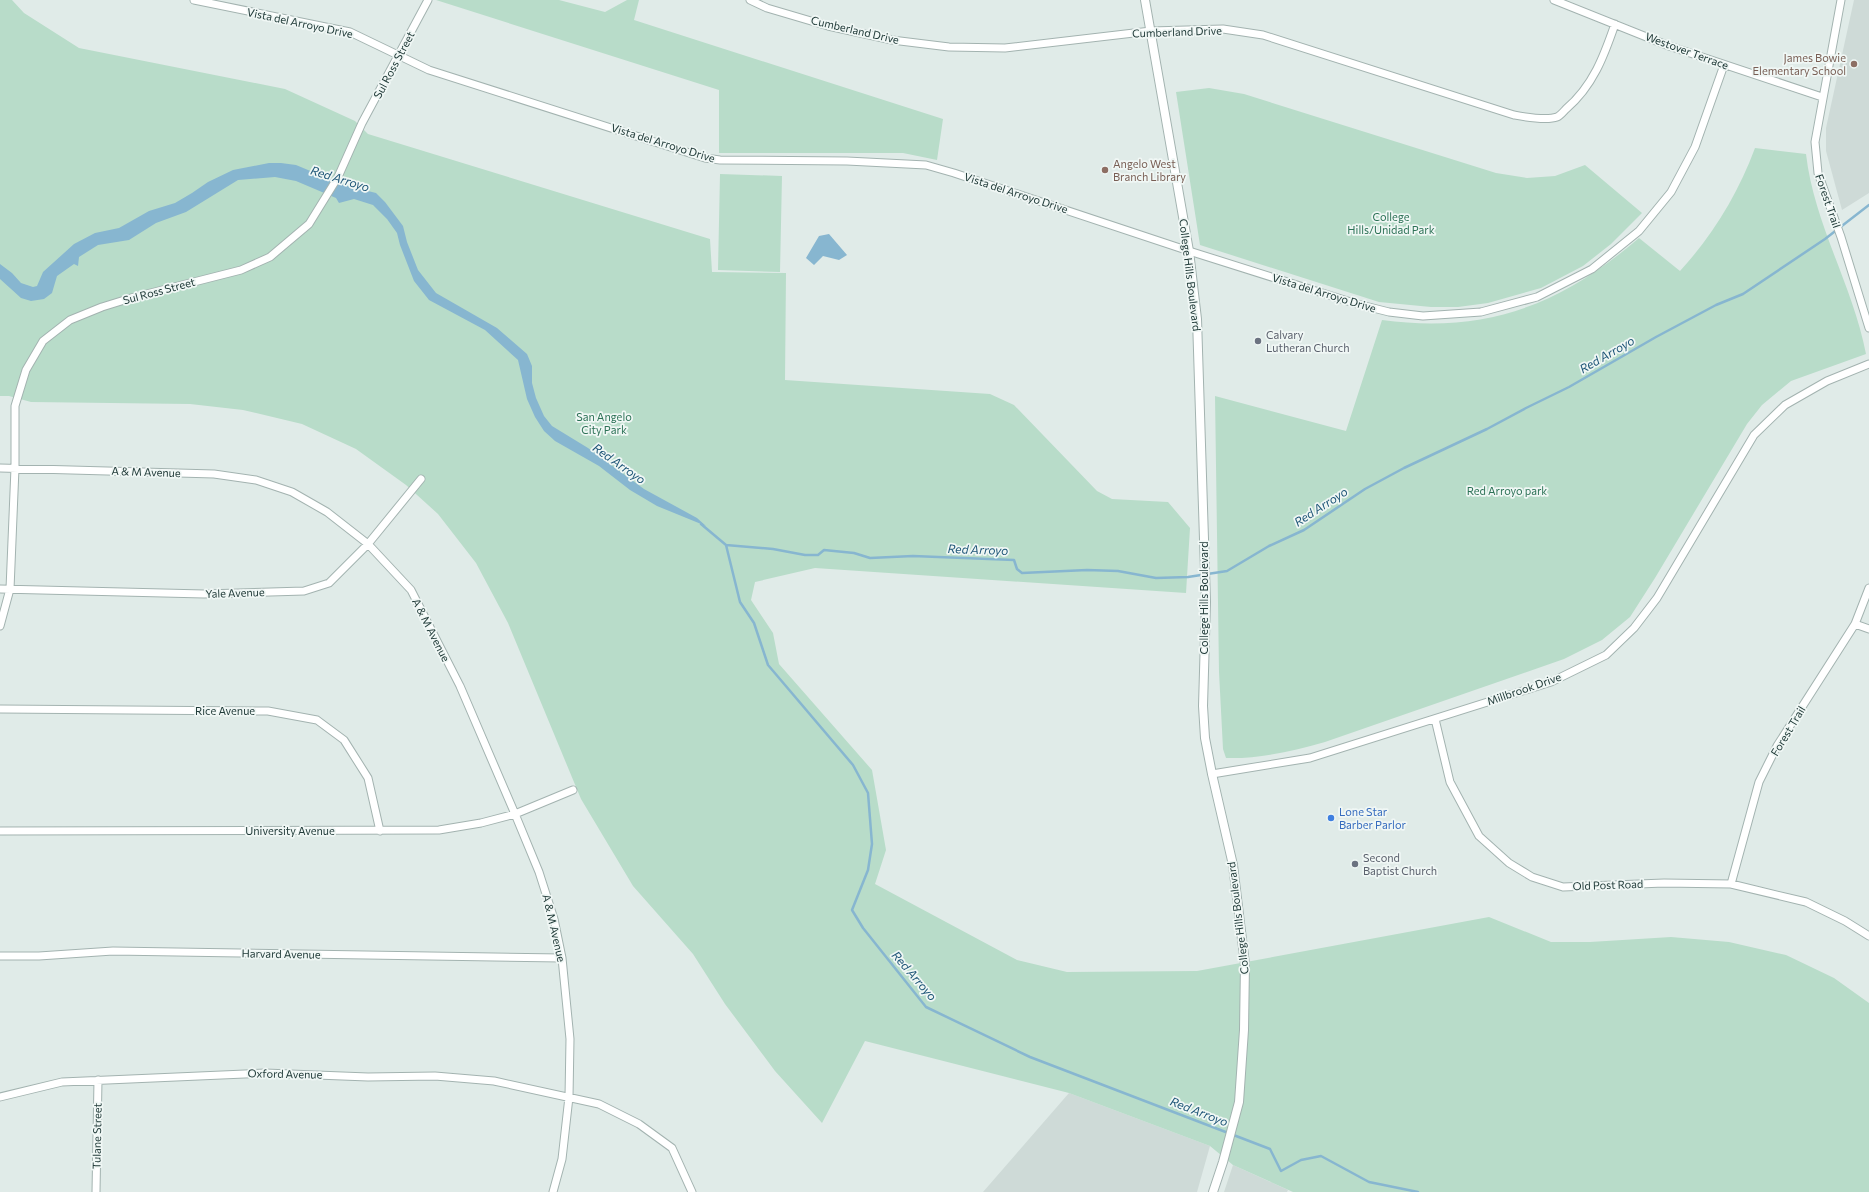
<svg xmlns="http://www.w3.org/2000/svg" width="1869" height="1192" font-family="Commissioner,sans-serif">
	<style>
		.built { fill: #cedad7 }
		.green { fill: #b8dcc9 }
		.water { fill: #87b6d0 }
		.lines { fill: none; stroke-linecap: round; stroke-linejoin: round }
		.stream { stroke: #87b6d0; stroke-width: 2.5 }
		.minor-casing { stroke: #a3b3b0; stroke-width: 9 }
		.tertiary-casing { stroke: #a3b3b0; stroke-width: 10 }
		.minor { stroke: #fff; stroke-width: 7 }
		.tertiary { stroke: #fff; stroke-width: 8 }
		.education-dot { fill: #8d6e63; stroke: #f0f7f5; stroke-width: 1.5 }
		.worship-dot { fill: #6b7280; stroke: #f0f7f5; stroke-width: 1.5 }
		.shop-dot { fill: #3f7fe0; stroke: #f0f7f5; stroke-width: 1.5 }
		.labels { text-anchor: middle; stroke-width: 3.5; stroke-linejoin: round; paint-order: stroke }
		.street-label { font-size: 11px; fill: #213b39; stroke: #f0f7f5 }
		.education-label { font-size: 11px; fill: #785e54; stroke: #f0f7f5; text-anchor: end }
		.park-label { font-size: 11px; fill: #2b7155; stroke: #f0f7f5 }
		.worship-label { font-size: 11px; fill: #5b616d; stroke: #f0f7f5; text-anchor: start }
		.shop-label { font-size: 11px; fill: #366cbe; stroke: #f0f7f5; text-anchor: start }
		.water-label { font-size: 12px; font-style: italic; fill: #1c5476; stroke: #f0f7f5 }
	</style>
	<rect width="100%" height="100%" fill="#e0ebe8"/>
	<!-- built -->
	<path class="built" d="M1854 0H1869V193L1842 210 1826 151V128Z
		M1069 1093 1210 1146 1197 1192H983Z
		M1233 1165 1288 1190 1287 1192H1224Z"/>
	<!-- green -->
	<path class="green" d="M0 0H12L24 13 79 48 285 89 355 121 368 134 710 239 712 272 786 273 785 380 990 394 1014 405 1097 491 1112 499 1168 502 1190 528 1186 593 815 568 755 582 751 600 773 633 779 664 872 770 886 850 875 884 1017 960 1067 972 1197 971 1489 917 1551 942H1590L1671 937 1729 942 1786 955 1834 978 1869 1003V1192H1293L1233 1165 1210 1146 1069 1093 865 1041 822 1123 775 1071 725 1004 693 954 633 886 581 799 508 623 476 563 438 514 406 485 356 449 302 424 243 410 190 404 31 402 9 396H0Z
		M436 0H559L605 12 627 0H639L634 20 943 119 937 160 903 153H719V90Z
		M1209 88 1244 94 1496 173 1527 178 1555 176 1585 165 1642 213 1611 244 1583 266 1541 288 1488 303 1458 307H1431L1379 302 1200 245 1176 92Z
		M1755 148 1806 154C1814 224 1853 286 1866 354L1791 381 1762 405 1747 424 1655 578 1630 617 1602 640 1564 659 1325 742C1293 751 1259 759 1226 758L1223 749 1219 672 1215 396 1346 431 1382 320C1486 334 1561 305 1639 238L1680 271C1713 235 1738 194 1755 148Z
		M720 174 782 176 780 272 718 270Z"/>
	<!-- water -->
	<path class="water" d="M269 163H281L296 165 344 185 376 193 385 202 403 226 407 242 418 270 436 293 497 328 527 354 532 366V383L536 398 544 416 552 426 588 448 644 489 697 518 706 526 657 506 630 490 599 466 555 441 544 431 535 417 527 399 518 360 485 330 429 300 414 281 400 245 397 233 387 219 373 205 354 199 339 203 336 198 296 181 275 177 238 180 186 212 156 223 129 240 98 245 79 257 78 266 74 264 57 276 52 293 44 299 31 301 21 298 0 279V264L12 273 21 283 33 287 37 286 43 272 74 244 95 233 119 228 149 211 175 203 192 193 208 182 233 170Z
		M829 234 847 255 839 260 823 256 814 265 806 258 819 236Z"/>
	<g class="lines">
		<!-- stream -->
		<path class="stream" d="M701 524 726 545 773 549 805 555H818L824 550 854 553 870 558 913 556 1014 560 1017 569 1022 573 1087 570 1118 571 1156 578 1188 577 1227 571 1269 546 1304 530 1365 489 1404 468 1487 429 1526 408 1569 387 1656 337 1716 305 1743 294 1825 239 1869 205
			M726 545 740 602 754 623 768 665 853 765 868 793 872 844 868 870 852 910 863 928 926 1007 1030 1057 1270 1149 1281 1171 1301 1160 1321 1156 1369 1182 1418 1192"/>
		<!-- minor casing -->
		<g class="minor-casing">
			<path id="minor" d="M194 0 350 32 429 70 705 158 720 160 847 161 926 165 954 173 1189 251 1357 304 1389 312 1423 316 1481 312 1537 297 1592 269 1639 231 1671 192 1695 147 1724 65
				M750 0 767 8 828 26 892 40 949 47 1005 48 1151 31 1223 29 1263 35 1514 115C1525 117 1546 121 1557 117 1560 116 1564 111 1566 109 1593 86 1604 56 1615 24
				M1554 0 1669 46 1822 97
				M1841 0 1815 142 1818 173 1841 237 1869 328
				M0 468 214 474 256 480 292 492 327 512 368 544 411 590 460 686 515 814 539 872 554 919 562 958 570 1039 569 1097 562 1159 553 1192
				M0 589 204 594 304 591 329 583 368 544 421 479
				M1855 624 1869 629
				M0 626 10 589 15 468V406L26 370 43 341 70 320 102 307 131 298 241 270 270 257 309 224 338 177 362 123 428 0
				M0 709 268 711 317 720 344 740 368 778 380 831
				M1435 719 1450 782 1479 836 1509 863 1532 877 1563 887 1664 883 1731 884 1806 902 1845 921 1869 936
				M1212 774 1310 758 1551 682 1606 655 1634 628 1657 598 1754 435 1785 405 1827 381 1869 364
				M0 831 439 830 481 823 515 814 573 790
				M1731 884 1759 782 1777 746 1855 624 1869 588
				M0 956H39L113 951 562 958
				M0 1097 62 1082 265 1073 368 1077 435 1076 494 1081 599 1104 639 1124 672 1148 692 1192
				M96 1192 98 1080"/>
		</g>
		<!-- tertiary casing -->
		<g class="tertiary-casing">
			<path id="tertiary" d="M1145 0 1189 251 1197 319 1206 602 1203 706 1205 738 1212 774 1233 865 1245 964 1244 1030 1239 1102 1223 1162 1213 1192"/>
		</g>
		<!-- minor -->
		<use href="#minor" class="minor"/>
		<!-- tertiary -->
		<use href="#tertiary" class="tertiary"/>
	</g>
	<!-- markers -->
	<g class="education-dot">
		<circle cx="1854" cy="64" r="4"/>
		<circle cx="1105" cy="170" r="4"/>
	</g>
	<g class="worship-dot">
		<circle cx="1258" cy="341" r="4"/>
		<circle cx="1355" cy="864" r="4"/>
	</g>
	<circle class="shop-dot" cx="1331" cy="818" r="4"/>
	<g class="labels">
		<!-- street labels -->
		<g class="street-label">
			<text transform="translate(300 23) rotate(12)" y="4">Vista del Arroyo Drive</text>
			<text transform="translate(855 30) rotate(13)" y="4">Cumberland Drive</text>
			<text transform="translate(1177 32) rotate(-2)" y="4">Cumberland Drive</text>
			<text transform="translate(1687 51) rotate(20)" y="4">Westover Terrace</text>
			<text transform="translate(394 65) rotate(-62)" y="4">Sul Ross Street</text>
			<text transform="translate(663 143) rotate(17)" y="4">Vista del Arroyo Drive</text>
			<text transform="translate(1016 193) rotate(18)" y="4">Vista del Arroyo Drive</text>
			<text transform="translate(1828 201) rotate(71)" y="4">Forest Trail</text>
			<text transform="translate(1190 275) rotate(83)" y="4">College Hills Boulevard</text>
			<text transform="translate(159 291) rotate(-15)" y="4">Sul Ross Street</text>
			<text transform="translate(1324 293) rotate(17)" y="4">Vista del Arroyo Drive</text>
			<text transform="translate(146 472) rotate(2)" y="4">A &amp; M Avenue</text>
			<text transform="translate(235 593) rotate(-2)" y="4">Yale Avenue</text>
			<text transform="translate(1204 598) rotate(-90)" y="4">College Hills Boulevard</text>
			<text transform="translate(431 630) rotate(63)" y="4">A &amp; M Avenue</text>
			<text transform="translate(1524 689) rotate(-19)" y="4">Millbrook Drive</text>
			<text x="225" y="715">Rice Avenue</text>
			<text transform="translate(1788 731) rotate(-59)" y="4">Forest Trail</text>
			<text x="290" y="835">University Avenue</text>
			<text transform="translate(1608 885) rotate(-2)" y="4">Old Post Road</text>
			<text transform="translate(1238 918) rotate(-97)" y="4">College Hills Boulevard</text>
			<text transform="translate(554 928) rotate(77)" y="4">A &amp; M Avenue</text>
			<text transform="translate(281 954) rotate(1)" y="4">Harvard Avenue</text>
			<text transform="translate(285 1074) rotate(1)" y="4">Oxford Avenue</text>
			<text transform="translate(97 1136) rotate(-89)" y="4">Tulane Street</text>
		</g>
		<!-- education labels -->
		<g class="education-label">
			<text x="1846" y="62">James Bowie<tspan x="1846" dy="13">Elementary School</tspan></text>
			<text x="1113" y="168" text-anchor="start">Angelo West<tspan x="1113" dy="13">Branch Library</tspan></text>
		</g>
		<!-- park labels -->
		<g class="park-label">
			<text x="1391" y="221">College<tspan x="1391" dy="13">Hills/Unidad Park</tspan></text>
			<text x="604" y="421">San Angelo<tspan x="604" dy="13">City Park</tspan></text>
			<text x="1507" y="495">Red Arroyo park</text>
		</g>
		<!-- worship labels -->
		<g class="worship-label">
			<text x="1266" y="339">Calvary<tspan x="1266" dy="13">Lutheran Church</tspan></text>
			<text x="1363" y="862">Second<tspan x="1363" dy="13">Baptist Church</tspan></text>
		</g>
		<!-- shop labels -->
		<g class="shop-label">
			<text x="1339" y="816">Lone Star<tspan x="1339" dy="13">Barber Parlor</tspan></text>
		</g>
		<!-- water labels -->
		<g class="water-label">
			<text transform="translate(340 179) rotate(17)" y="4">Red Arroyo</text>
			<text transform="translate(1607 355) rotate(-30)" y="4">Red Arroyo</text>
			<text transform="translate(619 464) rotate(35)" y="4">Red Arroyo</text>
			<text transform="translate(1321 507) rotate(-33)" y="4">Red Arroyo</text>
			<text transform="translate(978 550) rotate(2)" y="4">Red Arroyo</text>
			<text transform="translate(914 976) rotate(49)" y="4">Red Arroyo</text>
			<text transform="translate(1199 1112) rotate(21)" y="4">Red Arroyo</text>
		</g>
	</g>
</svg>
